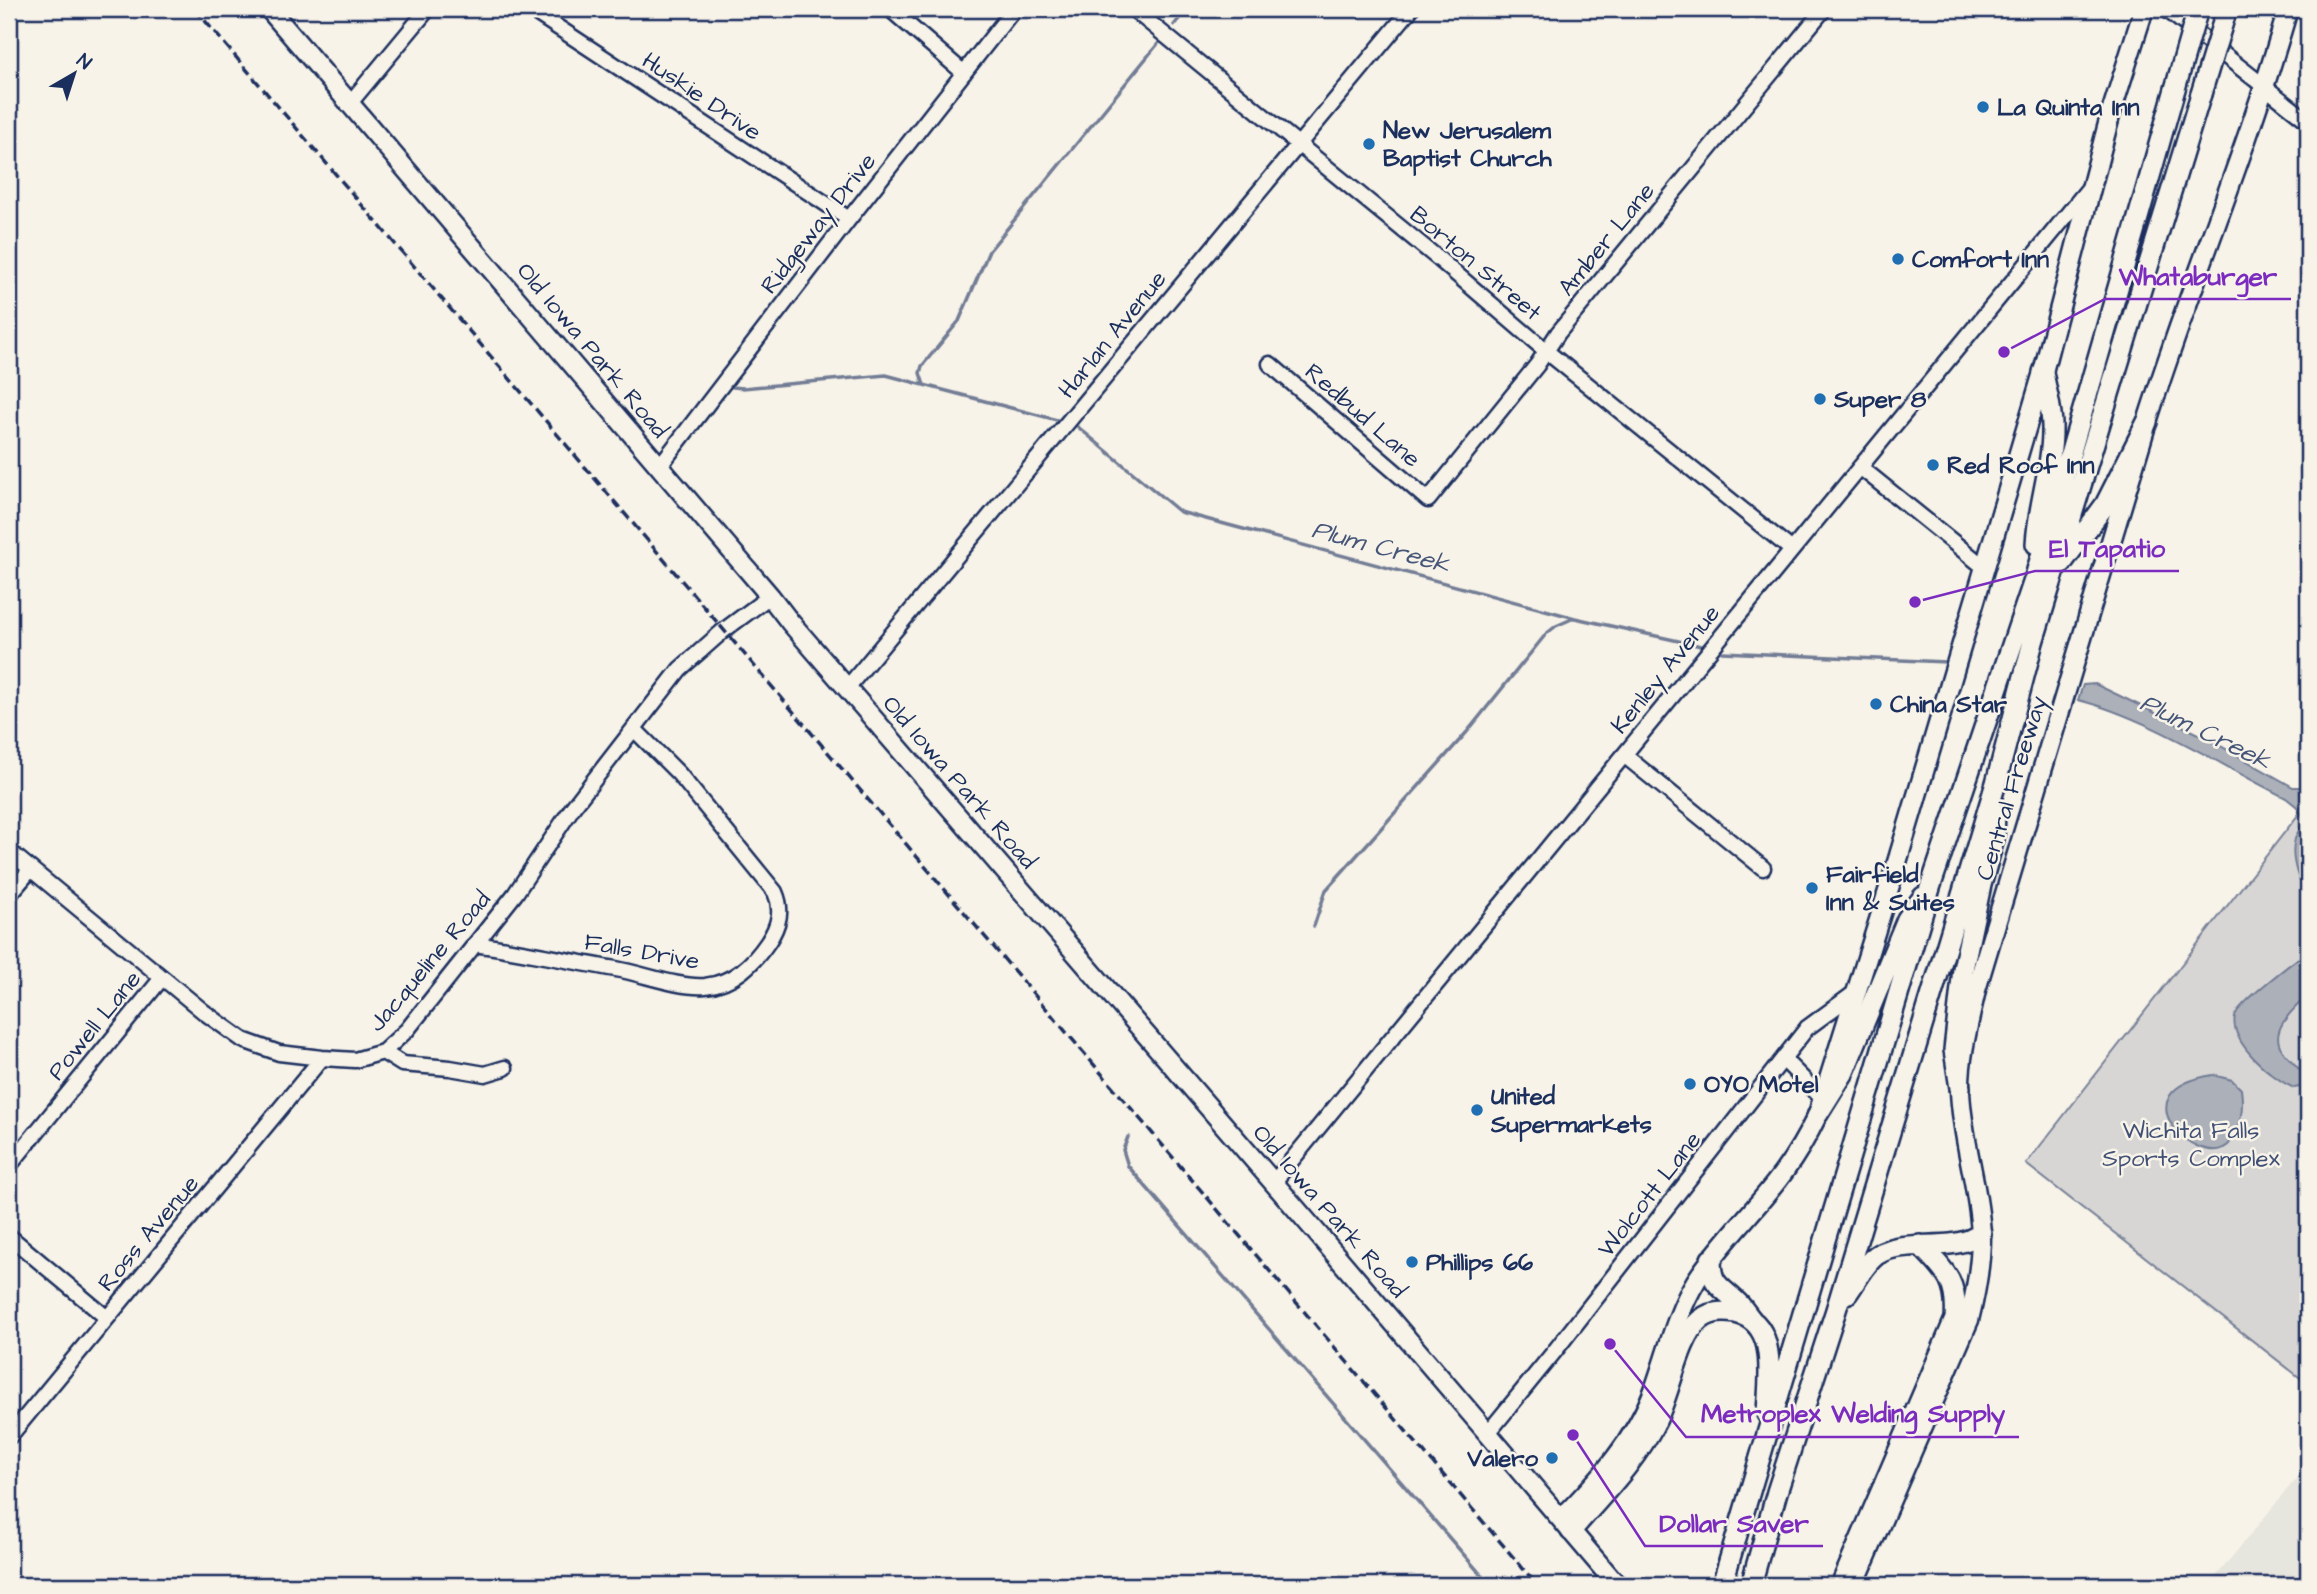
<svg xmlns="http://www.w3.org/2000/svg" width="2317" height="1594" font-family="'Architects Daughter',sans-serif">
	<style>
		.built { fill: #e6e5de }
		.green { fill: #d7d6d4; stroke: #798299; stroke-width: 2 }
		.water { fill: #acb0b9; stroke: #727c95; stroke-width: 2 }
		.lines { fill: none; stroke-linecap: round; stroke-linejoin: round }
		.stream { stroke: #727c95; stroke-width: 3.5 }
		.minor-casing { stroke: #1b2f5e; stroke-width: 19 }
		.major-casing { stroke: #1b2f5e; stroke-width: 23 }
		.highway-casing { stroke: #1b2f5e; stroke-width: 24 }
		.minor { stroke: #f7f3e8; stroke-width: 14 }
		.major { stroke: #f7f3e8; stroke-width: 18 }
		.highway { stroke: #f7f3e8; stroke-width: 19 }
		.rail { stroke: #1b2f5e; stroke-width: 3.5; stroke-dasharray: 10 5; stroke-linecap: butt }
		.highway-bridge-casing { stroke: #1b2f5e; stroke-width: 24; stroke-linecap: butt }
		.highway-bridge { stroke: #f7f3e8; stroke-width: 19 }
		.poi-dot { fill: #1f6fb2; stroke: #f7f3e8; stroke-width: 2.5 }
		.labels { text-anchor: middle; stroke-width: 5; stroke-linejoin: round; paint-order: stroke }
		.street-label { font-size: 24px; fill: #1b2f5e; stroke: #f7f3e8 }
		.poi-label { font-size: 24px; font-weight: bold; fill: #1b2f5e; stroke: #f7f3e8; text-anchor: start }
		.park-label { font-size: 24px; fill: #415076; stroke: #f7f3e8 }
		.water-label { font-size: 26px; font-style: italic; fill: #465679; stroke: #f7f3e8 }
		.leader { fill: none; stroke: #7b2cbf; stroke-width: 2.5 }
		.callout-dot { fill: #7b2cbf; stroke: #f7f3e8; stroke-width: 2.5 }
		.callout-label { font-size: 26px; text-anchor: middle; font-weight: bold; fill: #7b2cbf; stroke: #f7f3e8; stroke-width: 5; stroke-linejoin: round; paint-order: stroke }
	</style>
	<rect width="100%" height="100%" fill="#f7f3e8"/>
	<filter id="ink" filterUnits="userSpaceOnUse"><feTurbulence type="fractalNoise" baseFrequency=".0143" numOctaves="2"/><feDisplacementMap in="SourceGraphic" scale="14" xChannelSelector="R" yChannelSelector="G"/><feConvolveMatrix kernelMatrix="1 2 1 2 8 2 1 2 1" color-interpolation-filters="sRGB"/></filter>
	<g filter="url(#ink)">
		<!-- built -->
		<path class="built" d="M2308 1464V1585H2209Z"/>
		<!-- green -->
		<path class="green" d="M2308 783V1384L2026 1164 2298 815 2304 788Z"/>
		<!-- water -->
		<path class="water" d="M2095 684 2201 735 2293 787H2301L2308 793V900C2300 883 2289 859 2295 839 2297 832 2303 826 2304 818L2296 806 2286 798C2222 766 2147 717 2078 700L2083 685Z
			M2308 953V995C2294 1009 2267 1031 2283 1051 2290 1061 2300 1067 2305 1078L2300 1087 2294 1088C2273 1079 2229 1043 2235 1016 2237 1005 2296 958 2308 953Z
			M2213 1075 2232 1080 2241 1089C2243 1103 2243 1117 2236 1131 2234 1135 2232 1141 2228 1145 2199 1171 2114 1091 2213 1075Z"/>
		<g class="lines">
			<!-- stream -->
			<path class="stream" d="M1174 25 1187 9
				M924 385 920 373 922 366 959 321 989 251 1161 40
				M733 387 743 388 886 375 1057 420
				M1078 427 1180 512 1575 618 1701 646
				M1722 652 1946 662
				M1314 926 1326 890 1467 732 1546 634 1556 626 1574 618
				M1128 1137 1123 1150 1128 1166 1490 1585"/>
			<!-- minor casing -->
			<g class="minor-casing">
				<path id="minor" d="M530 9 849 219
					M890 9 964 73
					M1133 9 1440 260 1546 351 1792 550
					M2166 9 2308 121
					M350 103 428 9
					M1270 364 1428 500 1537 365 1558 333 1824 9
					M659 467 849 219 1014 9
					M1860 467 1984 567
					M847 688 1411 9
					M1624 755 1763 868
					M9 851 204 1012 243 1040 279 1053 322 1058 355 1060 383 1052 407 1030 515 894 573 807 680 669 723 631 770 596
					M9 895 31 869
					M475 944C522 951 569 961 616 969 644 974 678 988 705 986 734 983 753 964 768 942 779 925 783 910 775 892L679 774 634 729
					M383 1052 402 1064 450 1068 485 1074 505 1068
					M1784 1060 1823 1099
					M9 1166 162 978
					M1273 1183 2089 188
					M9 1236 107 1318
					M1488 1433 1554 1352 1807 1028 1856 992
					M9 1437 322 1058"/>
			</g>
			<!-- major casing -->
			<g class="major-casing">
				<path id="major" d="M269 9 770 596 790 622 1317 1233 1617 1585
					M1561 1519C1598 1481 1636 1440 1654 1390 1667 1354 1676 1314 1696 1281 1721 1242 1756 1210 1783 1173 1797 1154 1808 1135 1818 1114L1895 869 2043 372 2110 116 2144 9
					M1854 1585 1969 1320C1976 1292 1981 1264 1981 1235 1979 1187 1962 1140 1960 1091 1959 1058 1969 1022 1976 990L2147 422C2191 283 2248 149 2288 9"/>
			</g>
			<!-- highway casing -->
			<g class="highway-casing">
				<path id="highway" d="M2036 544C2038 504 2053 465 2052 426 2052 409 2046 390 2043 372
					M2062 563 2105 505 2147 422
					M1960 1088 1954 1050 1963 969 1981 885 1994 839 1995 812
					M1818 1114 1843 1074 1907 919 1923 897
					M1711 1259C1711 1285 1719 1285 1736 1301 1742 1306 1746 1313 1751 1319
					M1847 1294C1855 1283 1862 1269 1872 1259 1897 1234 1953 1256 1981 1233
					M1571 1531C1601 1496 1635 1463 1656 1421 1670 1394 1679 1337 1700 1320 1710 1311 1723 1311 1735 1313 1780 1322 1768 1381 1767 1414
					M1722 1585 1930 888 2035 577 2179 75
					M1751 1585 1777 1492 1836 1310 1996 783 2033 642 2201 94
					M1841 1585 1955 1319C1958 1281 1945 1271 1920 1245"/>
			</g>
			<!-- minor -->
			<use href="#minor" class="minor"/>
			<!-- major -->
			<use href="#major" class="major"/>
			<!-- highway -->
			<use href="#highway" class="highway"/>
			<!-- rail -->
			<path class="rail" d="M195 9 1537 1585"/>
			<!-- highway-bridge casing -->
			<g class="highway-bridge-casing">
				<path id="highway-bridge" d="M2179 75 2198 9
					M2201 94 2227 9"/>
			</g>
			<!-- highway-bridge -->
			<use href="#highway-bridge" class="highway-bridge"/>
		</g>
	</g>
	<!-- markers -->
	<g class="poi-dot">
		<circle cx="1983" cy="107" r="7"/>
		<circle cx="1369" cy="144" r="7"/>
		<circle cx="1898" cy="259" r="7"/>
		<circle cx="1820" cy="399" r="7"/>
		<circle cx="1933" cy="465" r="7"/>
		<circle cx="1876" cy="704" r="7"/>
		<circle cx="1812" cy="888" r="7"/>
		<circle cx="1690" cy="1084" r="7"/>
		<circle cx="1477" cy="1110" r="7"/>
		<circle cx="1412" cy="1262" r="7"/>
		<circle cx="1552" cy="1458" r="7"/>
	</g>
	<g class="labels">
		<!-- street labels -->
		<g class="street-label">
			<text transform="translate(702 96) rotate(34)" y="8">Huskie Drive</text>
			<text transform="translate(818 223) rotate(-52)" y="8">Ridgeway Drive</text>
			<text transform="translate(1606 239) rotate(-51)" y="8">Amber Lane</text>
			<text transform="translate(1476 263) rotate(40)" y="8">Borton Street</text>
			<text transform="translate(1112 334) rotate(-51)" y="8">Harlan Avenue</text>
			<text transform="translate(593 350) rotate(50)" y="8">Old Iowa Park Road</text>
			<text transform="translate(1363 415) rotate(41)" y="8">Redbud Lane</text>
			<text transform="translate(1665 669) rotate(-51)" y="8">Kenley Avenue</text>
			<text transform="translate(960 782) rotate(49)" y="8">Old Iowa Park Road</text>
			<text transform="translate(2011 788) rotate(-73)" y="8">Central Freeway</text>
			<text transform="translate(642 951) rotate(10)" y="8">Falls Drive</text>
			<text transform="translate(429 961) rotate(-50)" y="8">Jacqueline Road</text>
			<text transform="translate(94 1025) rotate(-51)" y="8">Powell Lane</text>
			<text transform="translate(1649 1194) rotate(-52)" y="8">Wolcott Lane</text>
			<text transform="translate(1330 1211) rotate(49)" y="8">Old Iowa Park Road</text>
			<text transform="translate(148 1233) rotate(-50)" y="8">Ross Avenue</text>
		</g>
		<!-- poi labels -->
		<g class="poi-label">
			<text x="1997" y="115">La Quinta Inn</text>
			<text x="1383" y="138">New Jerusalem<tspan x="1383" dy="28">Baptist Church</tspan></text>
			<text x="1912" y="267">Comfort Inn</text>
			<text x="1834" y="407">Super 8</text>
			<text x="1947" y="473">Red Roof Inn</text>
			<text x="1890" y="712">China Star</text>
			<text x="1826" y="882">Fairfield<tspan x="1826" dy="28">Inn &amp; Suites</tspan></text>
			<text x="1704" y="1092">OYO Motel</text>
			<text x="1491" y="1104">United<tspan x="1491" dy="28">Supermarkets</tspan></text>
			<text x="1426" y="1270">Phillips 66</text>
			<text x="1538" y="1466" text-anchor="end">Valero</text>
		</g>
		<!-- park labels -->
		<g class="park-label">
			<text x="2191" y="1138">Wichita Falls<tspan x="2191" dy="28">Sports Complex</tspan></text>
		</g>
		<!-- water labels -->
		<g class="water-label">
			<text transform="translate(1381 546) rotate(15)" y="9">Plum Creek</text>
			<text transform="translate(2206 731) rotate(26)" y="9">Plum Creek</text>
		</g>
	</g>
	<!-- callouts -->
	<path class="leader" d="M2004 352L2105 299H2291M1915 602L2035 571H2179M1610 1344L1686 1437H2019M1573 1435L1645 1546H1823"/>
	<g class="callout-dot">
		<circle cx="2004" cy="352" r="7"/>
		<circle cx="1915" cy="602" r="7"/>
		<circle cx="1610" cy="1344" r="7"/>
		<circle cx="1573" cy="1435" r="7"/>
	</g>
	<g class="callout-label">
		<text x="2198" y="285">Whataburger</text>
		<text x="2107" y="557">El Tapatio</text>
		<text x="1853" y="1422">Metroplex Welding Supply</text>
		<text x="1734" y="1532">Dollar Saver</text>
	</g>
	<!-- margin -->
	<rect width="2317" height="1594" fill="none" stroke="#f7f3e8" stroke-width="35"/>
	<rect x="18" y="18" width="2282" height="1559" fill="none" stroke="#1b2f5e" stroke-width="2.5" filter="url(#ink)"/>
	<!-- north arrow -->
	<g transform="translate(74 74) rotate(39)" stroke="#f7f3e8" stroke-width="5" paint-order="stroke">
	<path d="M0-5L12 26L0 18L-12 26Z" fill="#1b2f5e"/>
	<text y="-10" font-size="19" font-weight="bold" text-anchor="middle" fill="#1b2f5e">N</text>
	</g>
</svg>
